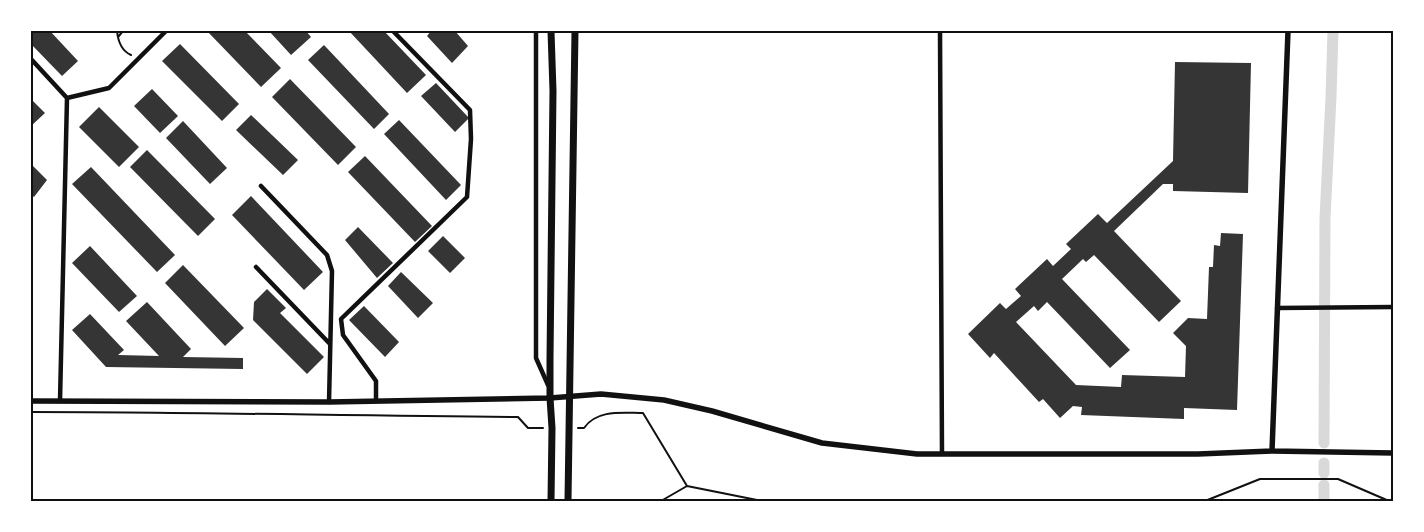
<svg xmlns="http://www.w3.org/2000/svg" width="1424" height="532" font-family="'Roboto Serif',serif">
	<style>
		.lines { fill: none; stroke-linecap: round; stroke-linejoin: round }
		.canal { stroke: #d9d9d9; stroke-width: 11 }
		.building { fill: #353535 }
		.path { stroke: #111; stroke-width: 2 }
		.minor { stroke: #111; stroke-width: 4.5 }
		.tertiary { stroke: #111; stroke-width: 5.5 }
		.primary { stroke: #111; stroke-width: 7 }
		.neatline { fill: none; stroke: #111; stroke-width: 2 }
	</style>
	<rect width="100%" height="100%" fill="#fff"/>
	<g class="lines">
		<!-- canal -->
		<path class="canal" d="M1324 443 1325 218 1331 97 1333 31
			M1324 473V463
			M1324 501V485"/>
	</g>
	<!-- building -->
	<path class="building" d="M31 31H50L78 61 62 76 31 44Z
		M207 31H245L281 68 261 87Z
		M269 31H306L311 37 291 55Z
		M349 31H384L426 75 407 93Z
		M431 31H455L468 46 452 63 427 36Z
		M180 44 239 104 222 121 162 61Z
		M324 45 389 114 374 129 308 60Z
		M1175 62 1251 63 1248 193 1173 191V184H1163L1114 231 1181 301 1159 322 1094 255 1086 262 1083 259 1062 279 1130 350 1110 368 1047 302 1038 311 1034 306 1016 322 1076 385 1121 387 1122 375 1185 377 1186 346 1173 333 1188 318 1207 319 1209 267H1213L1214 245 1220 246 1221 233 1243 234 1237 410 1184 408V419L1081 415 1082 407 1073 406 1060 418 1043 399 1039 402 994 353 990 358 968 334 1000 303 1006 309 1021 296 1015 289 1047 259 1053 266 1071 249 1066 244 1098 214 1107 223 1173 161Z
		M290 79 356 147 338 165 272 97Z
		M436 83 469 118 455 132 421 96Z
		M152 89 178 116 160 133 134 106Z
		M31 99 45 113 31 126Z
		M99 107 139 147 119 167 79 127Z
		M251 115 298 160 283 175 236 130Z
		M399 120 461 185 446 200 384 134Z
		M183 121 227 168 210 184 166 138Z
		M147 150 215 219 198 236 130 167Z
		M365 156 432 226 415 242 348 172Z
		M31 164 47 180 34 197 31 194Z
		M91 167 175 255 157 272 72 184Z
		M251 196 323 272 304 290 232 215Z
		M358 227 393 263 377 278 345 240Z
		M443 236 465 258 450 273 428 251Z
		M90 246 137 296 119 312 72 263Z
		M183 265 244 328 225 346 165 283Z
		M401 272 433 303 418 318 388 286Z
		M267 289 286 308 280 313 324 357 307 374 253 320 254 302Z
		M147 302 191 349 183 357 243 358V369L106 367 72 330 90 314 124 350 118 355 159 356 126 321Z
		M364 306 399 342 385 357 349 320Z"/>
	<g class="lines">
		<!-- path -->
		<path class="path" d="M117 31C118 41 122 51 131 55
			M118 37 123 31
			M31 412C193 412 356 416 518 417L528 428H543
			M578 428H584C597 409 623 413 643 413L687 486
			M661 501 687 486 762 501
			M1205 501 1260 479H1338L1389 501"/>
		<!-- minor -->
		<path class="minor" d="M536 31V358L548 385
			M940 31 942 454
			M31 59 67 98
			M261 186 327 255 332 271 329 402
			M256 267 330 344
			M1277 308 1393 307
			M376 400V381L343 335 341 319 467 197 471 139 470 110 393 31
			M60 401 67 98 109 88 166 31"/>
		<!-- tertiary -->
		<path class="tertiary" d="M31 401 329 402 550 398 601 394 664 400 712 411 822 443 917 454H1198L1272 451 1393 453
			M1272 451 1288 31"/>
		<!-- primary -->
		<path class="primary" d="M551 31 553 91 550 359V398L552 428 551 501
			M568 501 575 31"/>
	</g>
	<!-- border -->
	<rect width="1424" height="532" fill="none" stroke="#ffffff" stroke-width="65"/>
	<rect x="32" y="32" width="1360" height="468" class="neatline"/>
</svg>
